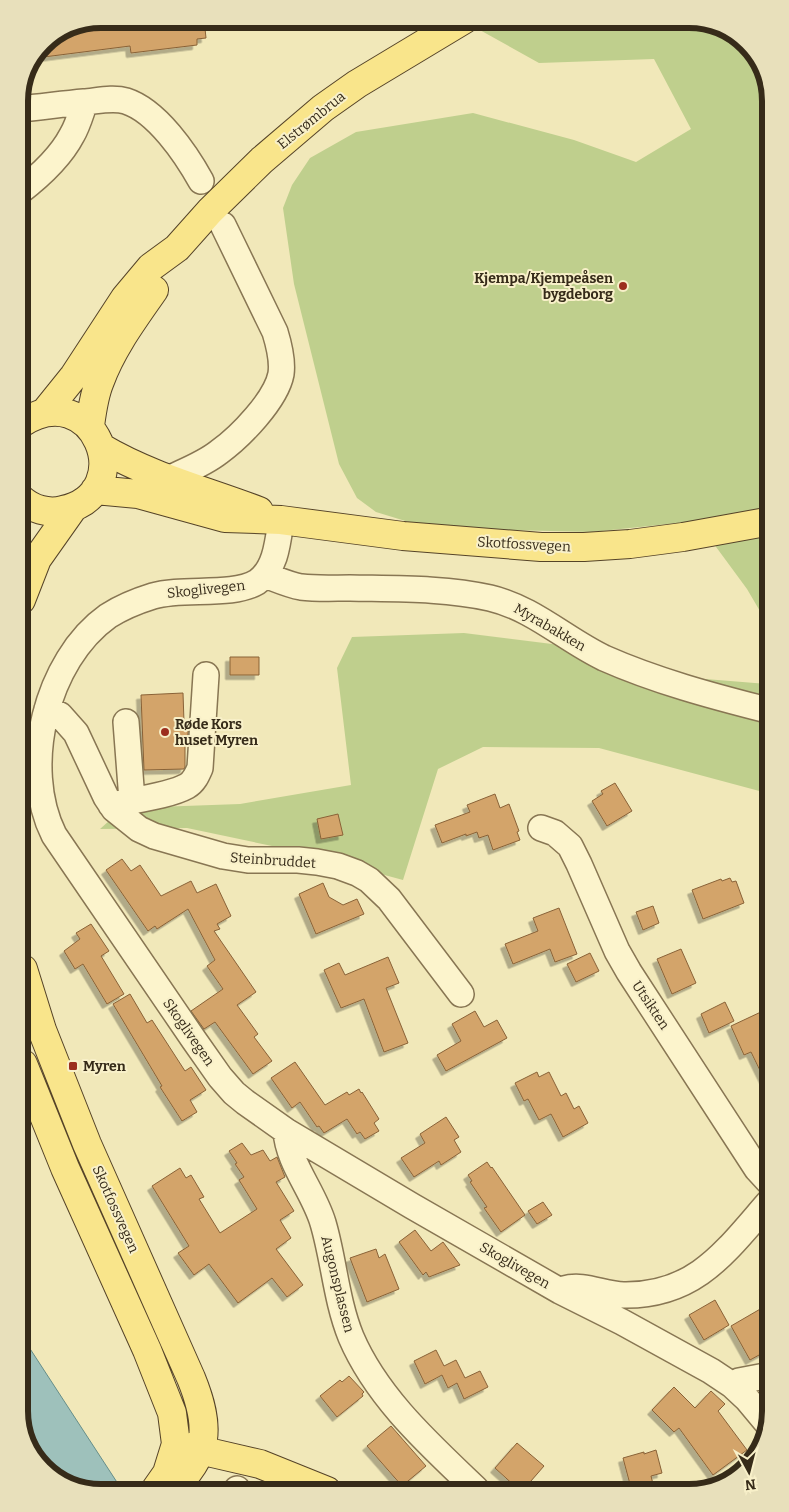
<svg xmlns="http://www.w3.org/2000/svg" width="789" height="1512" font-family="Bitter,serif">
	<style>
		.green { fill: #bfcf8d }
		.water { fill: #9ec1bb; stroke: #668e89 }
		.building { fill: #d3a46b; stroke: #896237; filter: url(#shadow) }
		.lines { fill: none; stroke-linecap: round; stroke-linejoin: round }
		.minor-casing { stroke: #887653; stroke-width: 28 }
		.major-casing { stroke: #554328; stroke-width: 30 }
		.minor { stroke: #fcf4cc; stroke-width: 25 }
		.major { stroke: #f9e58b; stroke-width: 28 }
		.poi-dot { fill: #9c2e1e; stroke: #f8f0c9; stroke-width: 2 }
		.labels { text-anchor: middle; stroke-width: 4; stroke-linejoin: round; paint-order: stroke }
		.street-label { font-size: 14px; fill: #362b19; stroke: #f8f0c9 }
		.poi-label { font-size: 14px; font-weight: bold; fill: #362b19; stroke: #f8f0c9; text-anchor: start }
		.rim { fill: none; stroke: #362b19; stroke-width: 6 }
	</style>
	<defs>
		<filter id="shadow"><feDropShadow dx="-4.5" dy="4.5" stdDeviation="0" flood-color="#0004"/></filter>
	</defs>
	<rect width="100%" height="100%" fill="#f1e8b9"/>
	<!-- green -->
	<path class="green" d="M460 19H694L738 36 764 69 767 623 747 589 697 521 592 532 505 530 412 523 376 512 357 498 339 464 294 284 283 208 292 185 310 158 356 132 473 113 574 140 636 162 691 129 654 59 539 63Z
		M464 633 576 647 693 678 767 684V793L599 748 483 747 438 769 403 880 296 851 187 828 100 829 119 812 128 808 240 804 351 785 337 668 352 637Z"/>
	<!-- water -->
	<path class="water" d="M25 1341 124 1493H96L55 1479 25 1443Z"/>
	<!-- building -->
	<path class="building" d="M101 19H204L206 38 197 39V45L131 53 130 46 36 58 43 43Z
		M230 657H259V675H230Z
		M183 693 184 722 189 723 187 744H185V767L184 769 144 770 141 695Z
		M615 783 632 811 607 826 592 801 603 794 601 791Z
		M495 794 500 808 509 804 519 831 517 832 520 840 493 850 488 835 479 838 477 832 466 836V834L442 843 435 825 470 812 467 805Z
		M338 814 343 835 321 839 317 819Z
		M122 859 131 871 140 865 161 896 191 881 197 893 216 884 231 916 217 924 220 929 214 931 256 992 237 1005 258 1034 254 1037 272 1061 253 1074 215 1022 204 1029 191 1011 223 989 207 966 215 960 188 909 157 929 155 926 148 931 106 870Z
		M730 878 732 882 736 881 744 903 703 919 692 890 721 879 722 881Z
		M323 883 329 897 343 905 357 899 364 914 316 934 299 894Z
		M653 906 659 923 643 930 636 912Z
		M559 908 577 954 555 962 550 949 513 964 505 944 538 931 533 918Z
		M91 924 109 951 101 956 124 994 107 1004 83 964 75 969 64 951 80 939 76 933Z
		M681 949 696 983 672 994 657 959Z
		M590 953 599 971 576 982 567 964Z
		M388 957 399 983 386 988 408 1043 384 1052 364 999 341 1008 324 970 339 963 345 975Z
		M130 994 147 1023 152 1020 185 1071 191 1067 206 1090 190 1100 197 1112 182 1121 160 1087 162 1086 113 1004Z
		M725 1002 734 1021 709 1033 701 1014Z
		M475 1011 484 1027 497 1020 507 1038 446 1071 437 1055 461 1041 452 1024Z
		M763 1011 768 1023 769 1089 751 1052 744 1055 731 1026Z
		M295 1062 325 1105 347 1092 349 1095 359 1089 361 1093 362 1092 379 1119 374 1123 379 1131 365 1139 360 1132 357 1134 347 1119 324 1133 319 1126 317 1127 300 1102 292 1108 271 1078Z
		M537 1072 539 1077 549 1072 561 1096 566 1093 574 1109 579 1106 588 1123 563 1137 551 1114 539 1120 528 1099 524 1101 515 1083Z
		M446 1117 459 1137 454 1140 461 1152 441 1165 439 1161 414 1177 401 1158 425 1143 420 1134Z
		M242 1143 251 1155 263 1150 270 1161 277 1157 285 1177 276 1182 294 1211 280 1220 291 1238 276 1249 303 1285 287 1297 272 1278 238 1303 209 1264 194 1275 178 1253 189 1246 152 1186 180 1168 186 1178 191 1175 204 1197 199 1199 220 1233 257 1209 239 1180 244 1177 235 1164 237 1163 229 1151Z
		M487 1162 491 1168 492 1167 525 1215 501 1232 484 1208 487 1207 470 1182 472 1181 468 1175Z
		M543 1202 552 1215 537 1224 528 1211Z
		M415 1230 431 1251 443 1242 460 1265 429 1277 426 1272 423 1275 399 1242Z
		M376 1249 379 1258 385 1254 399 1289 367 1302 350 1258Z
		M715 1300 729 1325 704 1340 689 1315Z
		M762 1308 770 1323V1349L750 1360 731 1326Z
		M436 1350 444 1366 456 1360 465 1378 480 1371 488 1387 464 1399 457 1383 448 1388 442 1375 425 1384 414 1361Z
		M349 1376 364 1392 362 1394 363 1396 337 1417 320 1396 340 1380 342 1382Z
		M674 1387 695 1408 711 1391 725 1404 718 1411 747 1450 713 1475 679 1428 674 1432 652 1410Z
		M391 1426 426 1466 402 1486 367 1446Z
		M517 1443 544 1466 524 1489H518L495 1468Z
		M656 1450 662 1473 651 1476 654 1488H631L623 1458 644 1452V1454Z"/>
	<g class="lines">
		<!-- minor casing -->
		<g class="minor-casing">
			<path id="minor" d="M19 109C41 107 62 104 84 102 97 101 113 97 126 101 157 111 186 154 201 181
				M19 192C40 176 60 158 72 135 78 125 81 113 85 102
				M168 479C185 471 204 464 219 452 240 437 276 400 281 374 283 360 279 345 275 332L223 225
				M281 520C278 541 276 569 257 582 232 597 183 587 153 596 137 601 122 607 108 616 46 660 20 767 54 835L194 1040 220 1077 234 1093 245 1102 286 1131 412 1206 560 1291 622 1322 711 1371 732 1385 747 1399 767 1423
				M265 575C276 579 289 585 301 587 317 589 334 588 350 588 397 589 445 588 490 598 533 608 566 640 604 658 656 681 712 696 767 710
				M47 709 60 715 76 733 106 797 114 809 139 829 154 836 223 856 248 860H298L317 862 338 866 357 873 369 880 389 899 461 994
				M126 722 132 800
				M111 805C133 800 169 796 187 786 194 782 197 775 200 768L206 675
				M541 828 555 833 570 846 579 864 617 951 629 972 757 1169 769 1182
				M286 1131C288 1163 314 1192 323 1223 334 1260 336 1300 351 1337 377 1398 430 1445 476 1489
				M564 1289C584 1283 604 1295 624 1295 696 1296 726 1251 769 1202
				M732 1385 739 1381 770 1375
				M237 1489 238 1492"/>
		</g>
		<!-- major casing -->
		<g class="major-casing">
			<path id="major" d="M45 412 74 376 125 298 151 267 177 248 210 211 262 160 323 108 357 84 465 19
				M20 424C94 374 141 493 63 510 48 514 32 509 21 499
				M90 426C92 411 94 395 100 381 112 348 134 319 154 290
				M102 448C151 477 207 491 259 511
				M95 490 138 494 225 518 281 520 403 536 541 547H584L630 544 683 537 766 522
				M21 600 37 559 73 508
				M23 969 42 1030 87 1144 191 1378C211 1427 210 1456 169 1492
				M23 1064 65 1168 147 1350 172 1413 176 1444 167 1473 153 1493
				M182 1446 260 1464 327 1491"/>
		</g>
		<!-- minor -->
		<use href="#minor" class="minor"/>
		<!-- major -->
		<use href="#major" class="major"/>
	</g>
	<!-- markers -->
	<g class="poi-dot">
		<circle cx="623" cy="286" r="5"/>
		<circle cx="165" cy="732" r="5"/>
		<rect x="68" y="1061" width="10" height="10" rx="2.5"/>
	</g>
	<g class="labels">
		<!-- street labels -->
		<g class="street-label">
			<text transform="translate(311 120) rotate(-39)" y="5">Elstrømbrua</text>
			<text transform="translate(524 544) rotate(3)" y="5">Skotfossvegen</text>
			<text transform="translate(206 589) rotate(-6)" y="5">Skoglivegen</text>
			<text transform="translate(550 627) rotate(30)" y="5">Myrabakken</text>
			<text transform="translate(273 860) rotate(4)" y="5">Steinbruddet</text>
			<text transform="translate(651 1005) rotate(56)" y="5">Utsikten</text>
			<text transform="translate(189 1032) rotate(55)" y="5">Skoglivegen</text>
			<text transform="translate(116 1209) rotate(66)" y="5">Skotfossvegen</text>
			<text transform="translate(515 1265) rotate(30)" y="5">Skoglivegen</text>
			<text transform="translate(338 1284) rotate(76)" y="5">Augonsplassen</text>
		</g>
		<!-- poi labels -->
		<g class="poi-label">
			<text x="613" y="283" text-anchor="end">Kjempa/Kjempeåsen<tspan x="613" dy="16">bygdeborg</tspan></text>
			<text x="175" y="729">Røde Kors<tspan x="175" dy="16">huset Myren</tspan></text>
			<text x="83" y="1071">Myren</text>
		</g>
	</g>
	<!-- crop -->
	<path d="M0 0H789V1512H0ZM101 28H689A73 73 0 0 1 762 101V1411A73 73 0 0 1 689 1484H101A73 73 0 0 1 28 1411V101A73 73 0 0 1 101 28Z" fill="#e8e0bb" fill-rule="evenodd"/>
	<path class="rim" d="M101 28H689A73 73 0 0 1 762 101V1411A73 73 0 0 1 689 1484H101A73 73 0 0 1 28 1411V101A73 73 0 0 1 101 28Z"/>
	<!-- north arrow -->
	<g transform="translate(749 1472) rotate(173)" stroke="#f8f0c9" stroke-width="4" paint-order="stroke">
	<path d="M0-4L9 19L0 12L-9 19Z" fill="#362b19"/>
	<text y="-8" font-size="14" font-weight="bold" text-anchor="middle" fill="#362b19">N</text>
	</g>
</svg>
